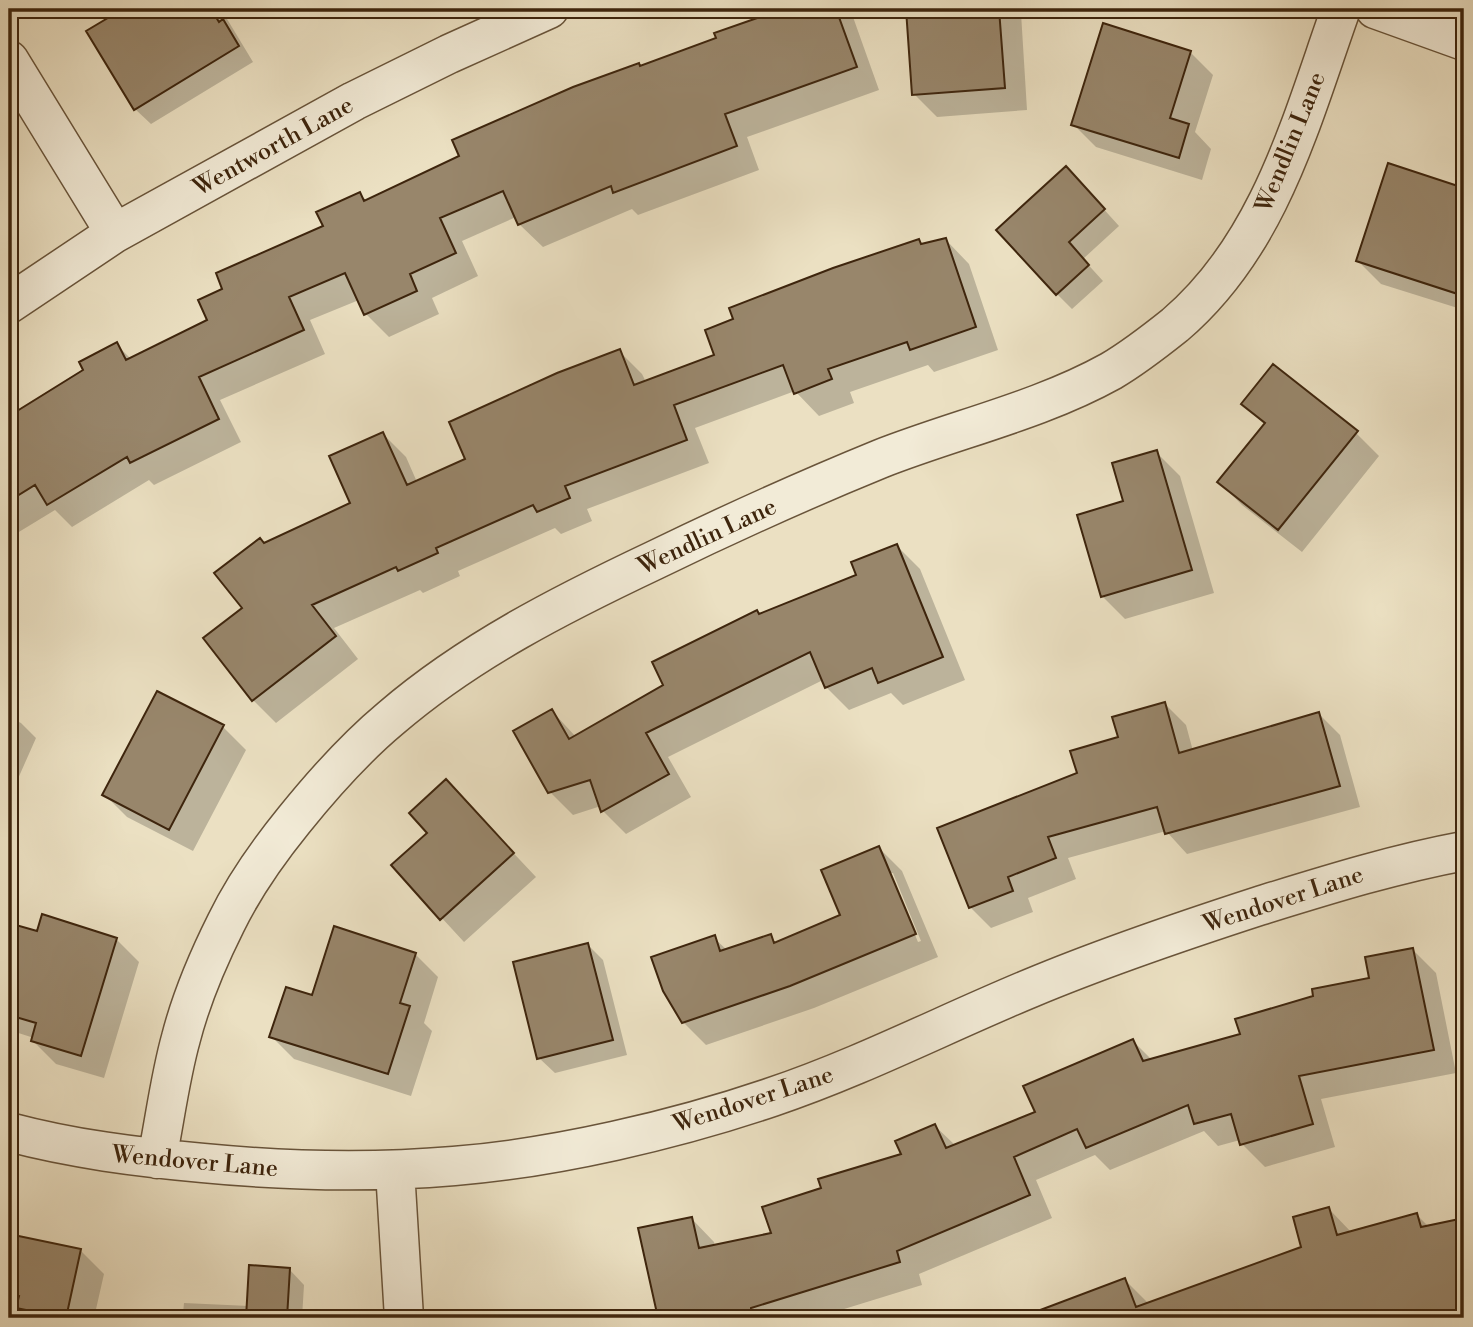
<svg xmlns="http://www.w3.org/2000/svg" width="1473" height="1327" font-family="'Libre Bodoni',serif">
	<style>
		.shadow { fill: #0003; fill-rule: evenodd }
		.building { fill: #98866b; stroke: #3e250d; stroke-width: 2 }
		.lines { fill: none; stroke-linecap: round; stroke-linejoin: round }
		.minor-casing { stroke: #69543a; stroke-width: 41 }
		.minor { stroke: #f2ebd7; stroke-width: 38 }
		.labels { text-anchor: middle; stroke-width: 5; stroke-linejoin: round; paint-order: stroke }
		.street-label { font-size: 24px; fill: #3e250d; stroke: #f2ebd7 }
	</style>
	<rect width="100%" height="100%" fill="#ebe0c2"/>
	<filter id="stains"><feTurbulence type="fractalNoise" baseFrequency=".00286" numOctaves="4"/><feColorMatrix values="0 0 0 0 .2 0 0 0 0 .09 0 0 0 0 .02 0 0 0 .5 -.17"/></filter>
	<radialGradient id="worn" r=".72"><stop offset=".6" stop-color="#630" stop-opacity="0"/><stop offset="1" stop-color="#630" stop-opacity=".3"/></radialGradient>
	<!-- shadow -->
	<path class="shadow" d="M126 9H221L253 62 151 124 135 109 89 31Z
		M788 9H844L853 17 879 90 747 137 759 170 638 215 632 209 543 247 519 224 516 217 462 241 478 276 432 298 439 314 389 337 366 314 359 300 310 320 325 354 220 400 241 442 154 485 149 480 72 527 55 510 9 538V418L85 370 117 345 131 359 209 321 225 290 325 227 360 194 367 201 641 68 718 39 716 34Z
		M908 9H1016L1021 13 1027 110 937 117 914 94Z
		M1190 52 1213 75 1195 132 1211 149 1202 180 1096 147 1073 124Z
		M1389 165 1464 190V310L1381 284 1358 261Z
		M1081 184 1119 226 1083 259 1103 281 1072 309 1057 294Z
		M946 240 969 264 998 350 934 372 928 365 850 392 854 403 819 416 795 391 695 428 709 463 587 509 592 521 561 534 555 528 458 571 460 576 423 593 420 590 334 628 358 659 276 723 253 700 244 608 264 544 353 504 383 434 406 457 417 482 468 460 619 351 642 374 646 382 717 356 919 241 923 245Z
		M1243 404 1356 433 1379 456 1302 552 1242 505 1219 482 1265 425Z
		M1156 452 1180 476 1214 593 1125 619 1102 596 1125 503Z
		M897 546 920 569 965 680 903 705 891 693 849 710 826 687 823 680 668 757 691 797 626 834 603 811 601 806 573 815 550 792 552 711 576 737 666 686 760 616 858 576Z
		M158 693 223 727 246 750 193 851 127 817 104 794Z
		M1165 704 1186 725 1193 751 1319 714 1340 735 1360 807 1187 854 1166 831 1068 858 1076 879 1028 898 1033 912 991 928 970 907 1079 774Z
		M9 717 21 723 36 738 9 799Z
		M446 781 536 877 464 942 393 865 430 833Z
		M879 848 902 871 938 957 814 1008 706 1045 683 1022 714 938 728 951 770 937 777 944 843 916ZM889 873H893L921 941 918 942Z
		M9 925 38 933 116 939 139 962 104 1078 56 1064 33 1041 34 1038 9 1030Z
		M587 944 603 960 627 1055 555 1073 539 1058Z
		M1413 950 1436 973 1456 1073 1321 1099 1335 1147 1265 1167 1242 1144 1240 1140 1218 1146 1204 1131 1110 1170 1095 1155 1036 1180 1052 1218 919 1274 922 1285 815 1318H659L640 1229 691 1218 714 1242 715 1247 773 1234 824 1189 903 1155 935 1126 956 1146 1037 1113 1133 1041 1152 1060 1242 1035 1371 979Z
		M415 954 438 977 424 1023 432 1031 411 1096 294 1059 271 1036 313 997Z
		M1329 1209 1352 1233 1417 1215 1429 1227 1464 1220V1318H1022L1125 1280 1148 1303 1303 1249Z
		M9 1235 80 1250 104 1274 94 1318H28L24 1314 9 1311Z
		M289 1269 304 1285 302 1318H177V1312L183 1313 184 1303 249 1306Z"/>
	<!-- building -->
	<path class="building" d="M123 9H211L219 22 223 19 239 46 134 110 86 31Z
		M783 9H836L857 67 725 114 737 146 613 193 611 186 518 225 503 191 440 218 456 253 410 274 417 291 364 315 345 273 289 297 304 330 199 377 219 419 130 463 127 457 47 505 35 485 9 501V416L83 370 79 362 117 342 126 360 207 320 198 300 222 289 216 273 323 226 316 212 360 192 364 201 459 156 452 140 573 87 639 63 640 66 716 38 714 33Z
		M906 9H999L1005 88 912 95Z
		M1103 23 1191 51 1170 118 1189 124 1179 158 1071 125Z
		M1388 163 1464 188V296L1356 261Z
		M1066 166 1105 209 1069 242 1089 265 1056 295 996 230Z
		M946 238 976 327 910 350 907 342 828 369 832 379 794 394 783 365 674 405 687 440 565 486 570 498 537 512 533 505 436 548 438 553 398 571 396 567 312 605 336 636 252 701 203 638 242 608 214 573 260 538 264 543 350 503 329 456 383 432 407 485 465 459 449 422 557 373 620 349 634 385 714 355 705 330 733 319 729 308 833 268 919 239 921 244Z
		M1273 364 1358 431 1278 530 1217 482 1265 423 1241 404Z
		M1157 450 1192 570 1101 597 1077 515 1123 501 1112 463Z
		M897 544 943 657 878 683 872 668 825 688 810 652 646 733 669 774 601 812 590 780 548 793 513 731 552 709 569 739 663 685 652 662 757 610 759 614 856 575 851 562Z
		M157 691 224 725 169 830 102 795Z
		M1165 702 1179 753 1319 712 1340 786 1165 834 1157 807 1048 837 1056 858 1008 877 1013 891 969 908 937 828 1077 773 1070 751 1118 737 1112 717Z
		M446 779 514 853 440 920 391 865 427 833 409 813Z
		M879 846 916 934 790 986 682 1023 663 991 651 957 715 935 720 951 771 934 774 943 840 915 821 870Z
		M42 914 117 938 81 1056 31 1041 36 1023 9 1015V923L37 931Z
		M334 926 416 953 400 1003 410 1006 388 1074 269 1037 286 987 312 995Z
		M588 943 613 1040 537 1059 513 962Z
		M1413 948 1434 1050 1299 1076 1313 1124 1240 1145 1231 1114 1194 1124 1188 1105 1086 1148 1077 1129 1014 1157 1030 1195 897 1251 900 1262 751 1308V1311L717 1318H658L638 1228 692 1217 699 1248 771 1233 762 1207 821 1188 818 1179 901 1154 895 1141 935 1124 946 1148 1035 1112 1023 1086 1133 1039 1143 1061 1240 1034 1235 1019 1313 996 1312 989 1369 978 1365 957Z
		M1329 1207 1337 1235 1417 1213 1421 1227 1464 1218V1309L1445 1313 1447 1318H1027V1315L1125 1278 1136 1307 1301 1247 1293 1217Z
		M9 1234 81 1249 66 1318 16 1308 19 1296 9 1294Z
		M249 1265 290 1268 287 1318H246Z"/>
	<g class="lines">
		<!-- minor casing -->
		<g class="minor-casing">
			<path id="minor" d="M1375 9 1464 41
				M9 60 115 233
				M9 304 115 233 354 101 449 54 549 9
				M9 1132C73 1149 137 1157 203 1163 286 1171 370 1173 454 1166 555 1158 675 1130 772 1097 861 1067 944 1024 1031 988 1105 957 1182 931 1259 906 1327 885 1394 864 1464 851
				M157 1159C165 1119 170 1077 181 1038 191 999 208 959 226 923 244 886 268 852 294 820 323 784 355 748 391 718 469 651 562 604 655 560 729 524 804 490 880 459 956 429 1039 411 1111 371 1133 358 1155 341 1175 325 1270 244 1301 121 1341 9
				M395 1170 404 1318"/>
		</g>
		<!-- minor -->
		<use href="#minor" class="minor"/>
	</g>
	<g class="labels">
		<!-- street labels -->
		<g class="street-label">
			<text transform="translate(1290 142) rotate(-68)" y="8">Wendlin Lane</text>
			<text transform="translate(273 146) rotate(-29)" y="8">Wentworth Lane</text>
			<text transform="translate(707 536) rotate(-25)" y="8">Wendlin Lane</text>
			<text transform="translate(1283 899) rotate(-18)" y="8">Wendover Lane</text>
			<text transform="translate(753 1099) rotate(-18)" y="8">Wendover Lane</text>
			<text transform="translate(195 1161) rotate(5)" y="8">Wendover Lane</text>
		</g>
	</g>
	<!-- margin -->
	<rect width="1473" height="1327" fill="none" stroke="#ebe0c2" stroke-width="35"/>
	<rect x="10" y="10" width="1452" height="1306" fill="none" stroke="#3e250d" stroke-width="3.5"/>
	<rect x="18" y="18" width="1438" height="1292" fill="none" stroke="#3e250d" stroke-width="2"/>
	<rect width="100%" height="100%" filter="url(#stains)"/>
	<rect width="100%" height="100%" fill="url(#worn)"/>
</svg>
